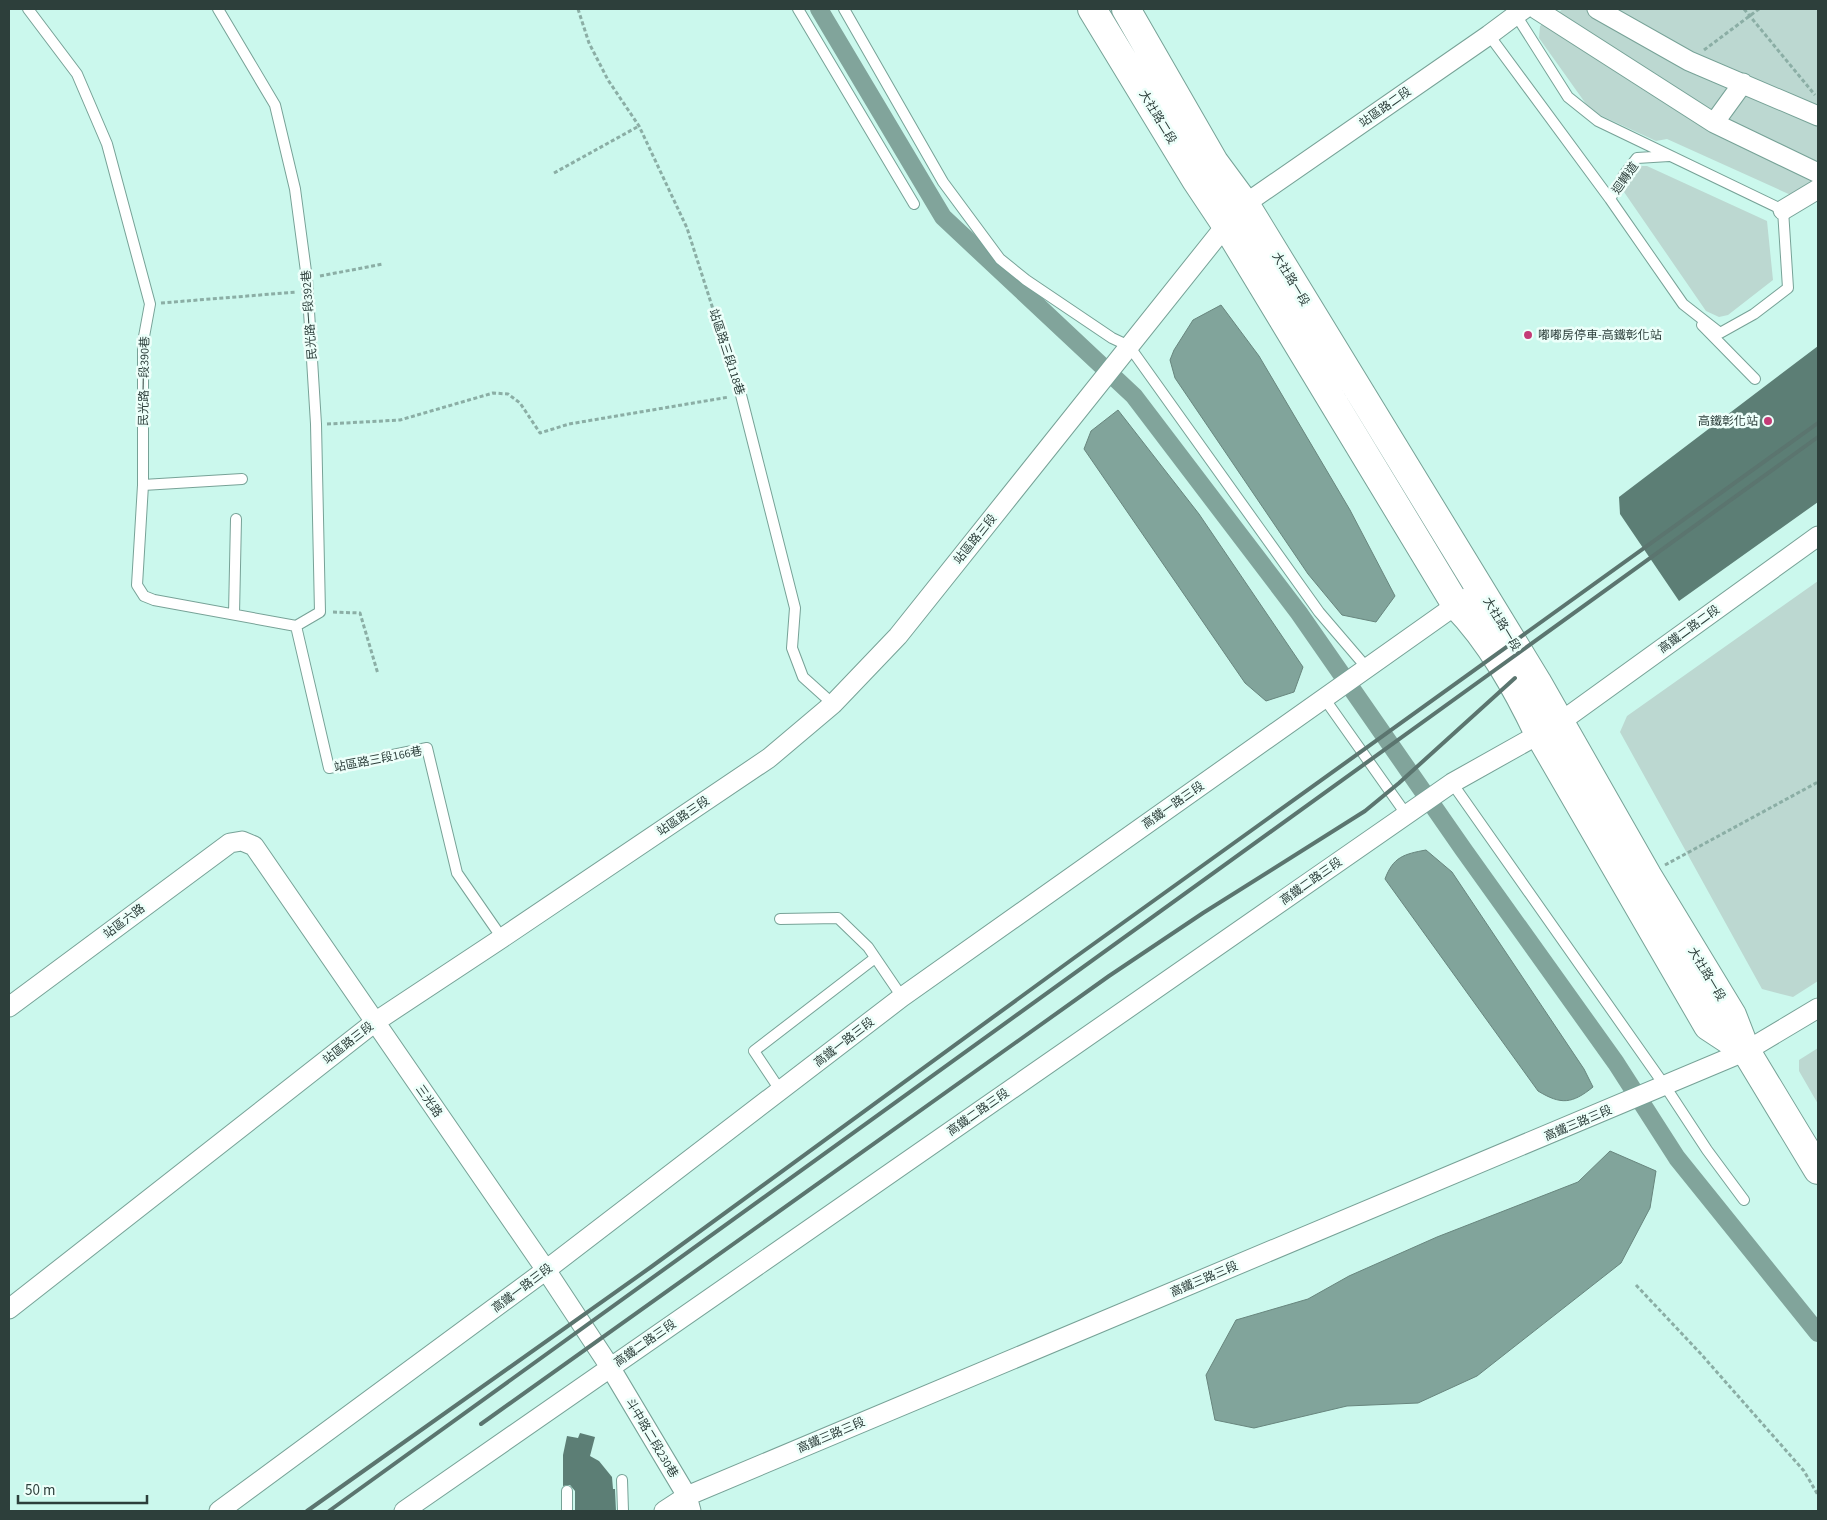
<svg xmlns="http://www.w3.org/2000/svg" width="1827" height="1520" font-family="'Source Sans 3','Noto Sans TC',sans-serif">
	<style>
		.green { fill: #bcd8d1 }
		.water { fill: #81a49b; stroke: #68867e }
		.lines { fill: none; stroke-linecap: round; stroke-linejoin: round }
		.canal { stroke: #81a49b; stroke-width: 18 }
		.building { fill: #5c7e75 }
		.lane-casing { stroke: #77a297; stroke-width: 12 }
		.street-casing { stroke: #77a297; stroke-width: 21 }
		.secondary-casing { stroke: #77a297; stroke-width: 30 }
		.path { stroke: #8baea5; stroke-width: 3; stroke-dasharray: 4 2.5; stroke-linecap: butt }
		.lane { stroke: #fff; stroke-width: 10 }
		.street { stroke: #fff; stroke-width: 19 }
		.secondary { stroke: #fff; stroke-width: 28 }
		.rail { stroke: #5b756f; stroke-width: 4 }
		.poi-dot { fill: #c43b76; stroke: #edfffa; stroke-width: 2 }
		.labels { text-anchor: middle; stroke-width: 5; stroke-linejoin: round; paint-order: stroke }
		.street-label { font-size: 12px; fill: #2d3f3b; stroke: #edfffa }
		.poi-label { font-size: 12px; fill: #2d3f3b; stroke: #edfffa; text-anchor: start }
	</style>
	<rect width="100%" height="100%" fill="#cbf8ed"/>
	<!-- green -->
	<path class="green" d="M1563 9H1818V192L1793 196 1667 139 1656 141 1591 111 1539 38 1540 26Z
		M1639 166H1647L1767 221 1773 280 1728 315 1719 317 1706 311 1624 192C1624 179 1629 173 1639 166Z
		M1818 581V981L1793 997 1762 989 1620 732 1627 716Z
		M1818 1048V1104L1799 1071V1060Z"/>
	<!-- water -->
	<path class="water" d="M1221 305 1259 356 1350 510 1395 596 1376 622 1342 615 1308 574 1175 378 1170 360 1174 350 1193 320Z
		M1118 410 1199 514 1303 667 1294 692 1266 701 1245 683 1084 449 1091 431Z
		M1426 850 1452 872 1584 1069 1593 1087C1572 1104 1561 1105 1538 1091L1385 879C1393 857 1404 854 1426 850Z
		M1610 1151 1656 1171 1650 1208 1621 1263 1477 1376 1418 1403 1347 1406 1254 1428 1215 1420 1206 1375 1236 1320 1308 1299 1349 1276 1437 1237 1578 1182Z"/>
	<g class="lines">
		<!-- canal -->
		<path class="canal" d="M819 9 943 217 1134 396 1299 613 1463 849 1616 1063 1677 1158 1818 1333"/>
	</g>
	<!-- building -->
	<path class="building" d="M1818 346V502L1679 601 1620 514 1619 497Z
		M580 1433 595 1437 590 1456 599 1461 612 1477 613 1489H615L616 1511H575V1491L570 1485 563 1486V1455L567 1436 578 1438Z"/>
	<g class="lines">
		<!-- lane casing -->
		<g class="lane-casing">
			<path id="lane" d="M28 9 77 74 107 144 150 304 143 342V485L137 585 144 596 154 600 296 626
				M218 9 275 105 295 189 307 279 316 424 320 612 296 626
				M798 9 914 204
				M844 9 943 182 1000 259 1026 280 1112 338 1129 346 1319 612 1367 668
				M1489 35 1610 199 1683 304 1720 333 1754 314 1788 288 1783 210 1598 121 1568 97 1516 15
				M1610 199 1624 175 1637 158 1669 156
				M1702 325 1755 379
				M741 395 795 608 792 648 803 677 833 704
				M143 485 242 479
				M234 614 236 519
				M296 626 329 768 427 748 457 873 502 938
				M1324 698 1406 814
				M1452 783 1665 1086 1707 1150 1744 1200
				M780 919 838 918 868 947 902 997
				M780 1090 754 1051 875 958
				M622 1480 623 1511
				M567 1511V1491"/>
		</g>
		<!-- street casing -->
		<g class="street-casing">
			<path id="street" d="M1536 9 1714 123 1818 173
				M1597 9 1689 61 1818 116
				M1714 123 1743 83
				M1783 210 1818 189
				M9 1007 230 843 242 841 254 846 546 1270 610 1367 687 1496 691 1511
				M9 1309 375 1022 502 938 769 758 833 704 898 636 1226 225 1245 204 1489 35 1524 9
				M219 1511 546 1270 902 997 1456 605 1481 589
				M404 1511 1452 783 1559 723 1818 536
				M664 1511 687 1496 1746 1051 1818 1008"/>
		</g>
		<!-- secondary casing -->
		<g class="secondary-casing">
			<path id="secondary" d="M1092 9 1196 180 1226 225 1456 605C1491 641 1517 688 1539 734L1708 1026 1746 1051
				M1126 9 1214 162 1245 204 1537 682 1647 875 1732 1015 1746 1051 1818 1170"/>
		</g>
		<!-- path -->
		<path class="path" d="M578 9 589 43 608 80 639 126 687 228 737 384
			M1744 9 1815 95
			M1704 50 1759 9
			M554 173 639 126
			M320 276 383 264
			M161 303 297 292
			M327 424 400 420 493 393 508 394 520 403 540 433 569 424 729 397
			M333 612 360 613 378 674
			M1665 865 1818 782
			M1636 1285 1701 1354 1804 1471 1818 1495"/>
		<!-- lane -->
		<use href="#lane" class="lane"/>
		<!-- street -->
		<use href="#street" class="street"/>
		<!-- secondary -->
		<use href="#secondary" class="secondary"/>
		<!-- rail -->
		<path class="rail" d="M481 1424 1109 976 1203 913 1365 811 1399 783 1515 678
			M307 1511 651 1267 1074 958 1818 423
			M329 1511 1818 437"/>
	</g>
	<!-- markers -->
	<g class="poi-dot">
		<circle cx="1528" cy="335" r="5"/>
		<circle cx="1768" cy="421" r="5"/>
	</g>
	<g class="labels">
		<!-- street labels -->
		<g class="street-label">
			<text transform="translate(1385 107) rotate(-35)" y="4">站區路二段</text>
			<text transform="translate(1158 117) rotate(59)" y="4">大社路二段</text>
			<text transform="translate(1625 178) rotate(-55)" y="4">迴轉道</text>
			<text transform="translate(1291 279) rotate(59)" y="4">大社路一段</text>
			<text transform="translate(309 315) rotate(-94)" y="4">民光路一段392巷</text>
			<text transform="translate(727 352) rotate(72)" y="4">站區路三段118巷</text>
			<text transform="translate(144 381) rotate(-89)" y="4">民光路一段390巷</text>
			<text transform="translate(975 539) rotate(-51)" y="4">站區路三段</text>
			<text transform="translate(1502 624) rotate(59)" y="4">大社路一段</text>
			<text transform="translate(1689 629) rotate(-36)" y="4">高鐵二路二段</text>
			<text transform="translate(378 759) rotate(-11)" y="4">站區路三段166巷</text>
			<text transform="translate(1173 805) rotate(-35)" y="4">高鐵一路三段</text>
			<text transform="translate(683 816) rotate(-34)" y="4">站區路三段</text>
			<text transform="translate(1311 881) rotate(-35)" y="4">高鐵二路三段</text>
			<text transform="translate(124 921) rotate(-37)" y="4">站區六路</text>
			<text transform="translate(1707 974) rotate(59)" y="4">大社路一段</text>
			<text transform="translate(844 1042) rotate(-38)" y="4">高鐵一路三段</text>
			<text transform="translate(348 1043) rotate(-38)" y="4">站區路三段</text>
			<text transform="translate(429 1101) rotate(55)" y="4">三光路</text>
			<text transform="translate(978 1112) rotate(-35)" y="4">高鐵二路三段</text>
			<text transform="translate(1578 1123) rotate(-23)" y="4">高鐵三路三段</text>
			<text transform="translate(1204 1279) rotate(-23)" y="4">高鐵三路三段</text>
			<text transform="translate(522 1288) rotate(-37)" y="4">高鐵一路三段</text>
			<text transform="translate(645 1343) rotate(-35)" y="4">高鐵二路三段</text>
			<text transform="translate(831 1435) rotate(-23)" y="4">高鐵三路三段</text>
			<text transform="translate(652 1438) rotate(59)" y="4">斗中路二段230巷</text>
		</g>
		<!-- poi labels -->
		<g class="poi-label">
			<text x="1538" y="339">嘟嘟房停車-高鐵彰化站</text>
			<text x="1758" y="425" text-anchor="end">高鐵彰化站</text>
		</g>
	</g>
	<!-- border -->
	<rect width="1827" height="1520" fill="none" stroke="#2d3f3b" stroke-width="20"/>
	<!-- scale -->
	<path d="M18 1495v8h129v-8" fill="none" stroke="#2d3f3b" stroke-width="2.5"/>
	<text x="25" y="1495" font-size="15" fill="#2d3f3b" stroke="#edfffa" stroke-width="4" paint-order="stroke">50 m</text>
</svg>
